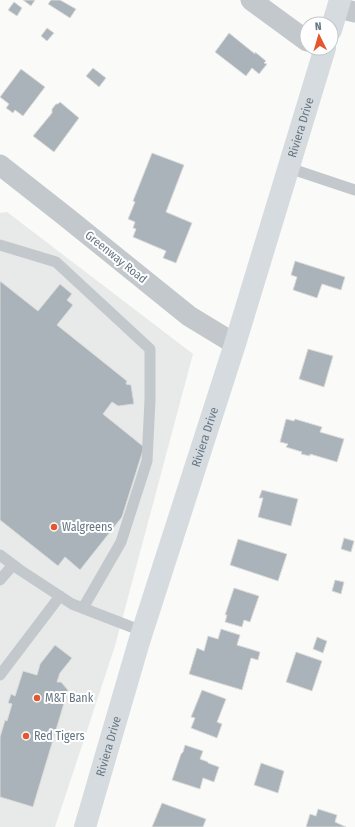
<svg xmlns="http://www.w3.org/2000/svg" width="355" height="827" font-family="'Fira Sans Condensed',sans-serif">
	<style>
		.built { fill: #e8e9e9 }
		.building { fill: #aab3b9; stroke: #dcdcda }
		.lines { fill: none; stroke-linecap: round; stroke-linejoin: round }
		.lane { stroke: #c3c8cc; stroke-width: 11 }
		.street { stroke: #c3c8cc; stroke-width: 21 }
		.secondary { stroke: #d6dbdf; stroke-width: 22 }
		.poi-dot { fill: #e4572e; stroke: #fff; stroke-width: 1.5 }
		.labels { text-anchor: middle; stroke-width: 4; stroke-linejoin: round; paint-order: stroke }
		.street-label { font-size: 12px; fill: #657683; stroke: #fff }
		.poi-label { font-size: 12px; fill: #657683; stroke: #fff; text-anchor: start }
	</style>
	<rect width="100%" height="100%" fill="#fafaf8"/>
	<!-- built -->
	<path class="built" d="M7 212 193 354 115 646 55 827H0V213Z"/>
	<!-- building -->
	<path class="building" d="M23 0H35L31 6Z
		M51 0H60L76 9 70 18 48 4Z
		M14 2 22 8 17 16 8 10Z
		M47 28 54 33 47 41 41 36Z
		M229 33 255 54V52L266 61 264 63 267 64 259 74 252 68 246 76 215 52Z
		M93 68 106 78 99 87 86 76Z
		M21 69 45 87 23 116 15 110 13 113 6 108 9 104 0 97Z
		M60 102 79 118 54 152 33 136 52 113V109L56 104H58Z
		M152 153 184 165 166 212 192 223 176 263 163 258 166 251 133 237 136 229 133 228 135 222 128 219 135 202 133 201Z
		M295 261 345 277 341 290 322 284 317 298 293 290 297 277 291 275Z
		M0 281 38 311 60 284 72 294 67 300 73 305 57 325 127 381 126 384 131 385 134 404 118 406 112 402 103 414 144 447 122 517 80 570 65 557 58 566 0 520Z
		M308 349 333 356 324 387 299 379Z
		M286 419 294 421 295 419 322 427 320 432 344 439 337 462 310 454V456L301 454 302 452 286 447 288 444 280 442Z
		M262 490 298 499 291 526 258 517 263 498H259Z
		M344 538 354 541 351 552 341 549Z
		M238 539 287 554 278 581 230 565Z
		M335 580 344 582 341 594 332 591Z
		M234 588 259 596 250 622 244 620 242 627 225 622 227 615H225Z
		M221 629 240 635 237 645 260 652 258 660 251 658 242 690 189 674 197 648 204 651 208 636 218 639Z
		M317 637 327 641 323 653 313 649Z
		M55 645 72 658 60 673 57 682H61L68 690 33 807 0 797V737L5 720 7 721 12 704 8 703 11 694 15 696 23 671 37 675 40 664Z
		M296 652 322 661 312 691 286 682Z
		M202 690 226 699 217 722 222 724 217 738 191 728 195 718 191 717Z
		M185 745 203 751 200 759 208 762V763L219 767 214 782 203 778 200 789 172 780 181 754 183 752Z
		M261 763 284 771 278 793 254 785Z
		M162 803 206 819 203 827H152Z
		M318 809 337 815 335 822 346 827H306L310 814 316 816Z"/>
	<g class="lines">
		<!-- lane -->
		<path class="lane" d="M289 168 355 190
			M0 245 56 262 150 349V400L147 461 121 542 83 608
			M0 555 20 570 72 604 142 631
			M0 580 13 565
			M0 675 60 596"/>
		<!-- street -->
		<path class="street" d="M251 0 307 41
			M338 8 355 12
			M0 165 65 216 189 316 235 344"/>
		<!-- secondary -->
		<g class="secondary">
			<path d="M331 30 340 0"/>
			<path id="s1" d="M85 827 139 642 235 344 325 48"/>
		</g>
	</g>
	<!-- markers -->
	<g class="poi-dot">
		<circle cx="54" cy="527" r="4"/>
		<circle cx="37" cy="698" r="4"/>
		<circle cx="26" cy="736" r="4"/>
	</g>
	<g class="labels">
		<!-- street labels -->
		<g class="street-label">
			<text dy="4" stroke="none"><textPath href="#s1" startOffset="732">Riviera Drive</textPath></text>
			<text transform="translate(116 257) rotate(39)" y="4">Greenway Road</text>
			<text dy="4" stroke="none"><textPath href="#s1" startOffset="408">Riviera Drive</textPath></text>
			<text dy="4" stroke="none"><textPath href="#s1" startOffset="84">Riviera Drive</textPath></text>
		</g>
		<!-- poi labels -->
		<g class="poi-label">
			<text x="62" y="531">Walgreens</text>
			<text x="45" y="702">M&amp;T Bank</text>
			<text x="34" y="740">Red Tigers</text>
		</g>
	</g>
	<!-- north arrow -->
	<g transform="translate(319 36) rotate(355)"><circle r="19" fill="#ffffff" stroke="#c1c8cd"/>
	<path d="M0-3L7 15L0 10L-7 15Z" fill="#e4572e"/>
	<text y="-6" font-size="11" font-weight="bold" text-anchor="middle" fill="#657683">N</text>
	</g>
</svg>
